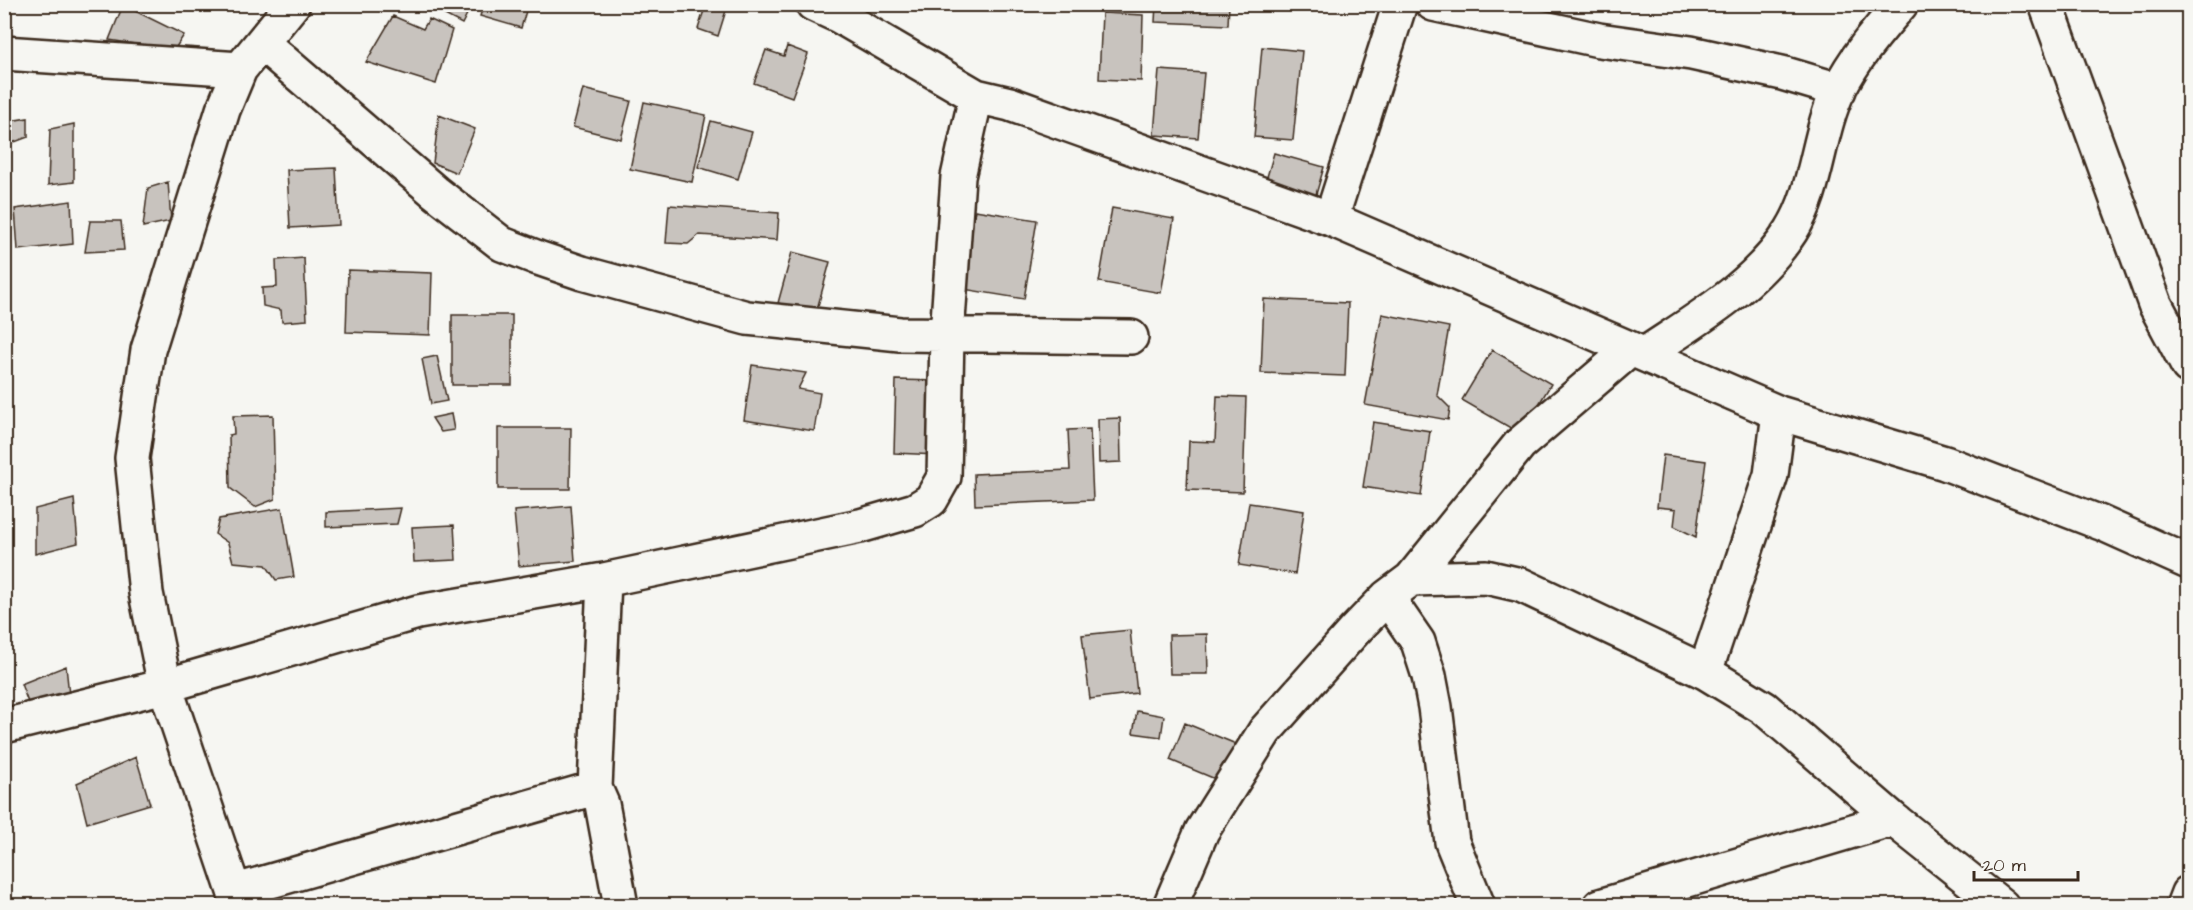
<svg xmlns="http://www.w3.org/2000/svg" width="2193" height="910" font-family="'Architects Daughter',sans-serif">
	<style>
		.building { fill: #c8c3be; stroke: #3b2a1e; stroke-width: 1.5 }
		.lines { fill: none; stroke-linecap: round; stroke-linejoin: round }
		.minor-casing { stroke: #3b2a1e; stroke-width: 38 }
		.minor { stroke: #f6f6f2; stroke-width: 33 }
	</style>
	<rect width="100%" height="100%" fill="#f6f6f2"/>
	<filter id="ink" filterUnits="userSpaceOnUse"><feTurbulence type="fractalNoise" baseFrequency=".0167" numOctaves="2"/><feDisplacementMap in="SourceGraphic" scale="12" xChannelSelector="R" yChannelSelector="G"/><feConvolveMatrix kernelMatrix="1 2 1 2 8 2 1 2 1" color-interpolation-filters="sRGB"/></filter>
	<g filter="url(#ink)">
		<!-- building -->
		<path class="building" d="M424 4H472L462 24Z
			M484 4H528L521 28 480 16Z
			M706 4H728L718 36 698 29Z
			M1156 4H1229L1228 25 1155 22Z
			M123 5 184 35 174 50 109 40Z
			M1102 13 1143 15 1141 81 1099 79Z
			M393 16 423 29 429 19 452 30 436 84 366 62Z
			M787 46 808 54 792 97 754 83 766 50 784 56Z
			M1262 47 1302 51 1293 140 1254 137Z
			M1159 70 1204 73 1198 138 1154 135Z
			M583 89 631 101 621 139 573 127Z
			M644 102 706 115 692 182 630 169Z
			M439 115 475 129 457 173 433 163Z
			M28 118V137L4 146V122Z
			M711 121 752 132 738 179 698 167Z
			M74 124V182L48 185 50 129Z
			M1274 153 1324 167 1312 208 1262 194Z
			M336 168 339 225 290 228 287 170Z
			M168 182 171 221 143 227 148 188Z
			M71 201 73 244 18 250 15 209Z
			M669 205 779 213 777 240 699 235 688 244 666 243Z
			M1112 208 1174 219 1161 293 1099 282Z
			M975 210 1037 220 1024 299 963 289Z
			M90 221H121L124 250 85 252Z
			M792 252 830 262 816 313 778 303Z
			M304 258 307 320 282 322 281 310 263 306 262 288 277 287 276 260Z
			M348 270 432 273 430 335 346 332Z
			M1264 299 1348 303 1345 376 1261 373Z
			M1382 314 1449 327 1437 395 1450 408 1448 420 1365 405Z
			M452 315H512V385H452Z
			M1492 350 1551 384 1521 434 1462 400Z
			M437 356 447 401 431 404 422 359Z
			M752 365 806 373 798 389 820 393 814 431 744 420Z
			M896 380 941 381 938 455 894 453Z
			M1217 396 1246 397 1243 492 1187 490 1189 441 1215 442Z
			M451 414 454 430 441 432 432 418Z
			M273 415 275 499 255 507 230 488 229 435 234 434 233 416Z
			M1120 418 1121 462 1099 463 1098 419Z
			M1373 422 1430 431 1421 496 1363 487Z
			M498 428H571L570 489H498Z
			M1090 429 1093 500 975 505 974 474 1070 470 1068 430Z
			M1663 455 1706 461 1696 537 1674 526 1676 509 1657 507Z
			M74 499 78 543 35 554V509Z
			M1249 503 1304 511 1295 574 1239 565Z
			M571 506 575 561 519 566 514 511Z
			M282 508 294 577 276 580 266 565 233 562 228 543 215 534 219 519Z
			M401 508 397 524 326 527V512Z
			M454 525 456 560 414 562 412 527Z
			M1130 630 1137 693 1090 699 1082 635Z
			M1207 634 1208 674H1170L1169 635Z
			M66 666 69 695 29 705 21 684Z
			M1137 711 1164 716 1161 737 1133 733Z
			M1185 723 1236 744 1220 781 1170 760Z
			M136 757 150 804 87 823 77 783Z"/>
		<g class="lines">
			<!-- minor casing -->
			<g class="minor-casing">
				<path id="minor" d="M813 4 839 16 976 96 1010 104 1331 219 1779 413 1945 463 2101 523 2188 562
					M1433 4 1599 40 1691 53 1782 73 1839 90
					M2046 4 2155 304 2188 366
					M262 43 435 192 502 244 538 258 582 273 747 318 900 334 1131 337
					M4 53 240 69
					M1331 219 1400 4
					M1645 354C1697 319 1756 286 1791 231 1818 188 1817 134 1839 89 1855 57 1878 31 1901 4
					M1411 579 1486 577 1521 585 1705 672 1764 708 1893 819 2002 906
					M604 580 595 788 602 804 621 906
					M1387 597 1418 642 1429 676 1435 707 1452 842 1478 906
					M1705 672 1771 475 1779 413
					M4 726 165 686 418 612 604 580 860 526 915 510 931 500 944 477 947 335 958 177 976 96
					M236 891 595 788
					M239 906 165 686 146 593 132 458 148 350 223 110 240 69 293 4
					M1170 906 1202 831 1265 731 1355 630 1387 597 1411 579 1520 444 1631 349
					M1600 906 1893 819
					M2183 906 2188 893"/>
			</g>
			<!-- minor -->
			<use href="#minor" class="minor"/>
		</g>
	</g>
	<!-- margin -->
	<rect width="2193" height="910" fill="none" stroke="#f6f6f2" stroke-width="24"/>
	<rect x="12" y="12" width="2169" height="886" fill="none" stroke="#3b2a1e" stroke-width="2" filter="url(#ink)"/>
	<!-- scale -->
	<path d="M1974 871v9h104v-9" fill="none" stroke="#3b2a1e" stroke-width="3"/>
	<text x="1983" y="871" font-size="18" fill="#3b2a1e" stroke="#f6f6f2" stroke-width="4.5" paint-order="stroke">20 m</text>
</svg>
